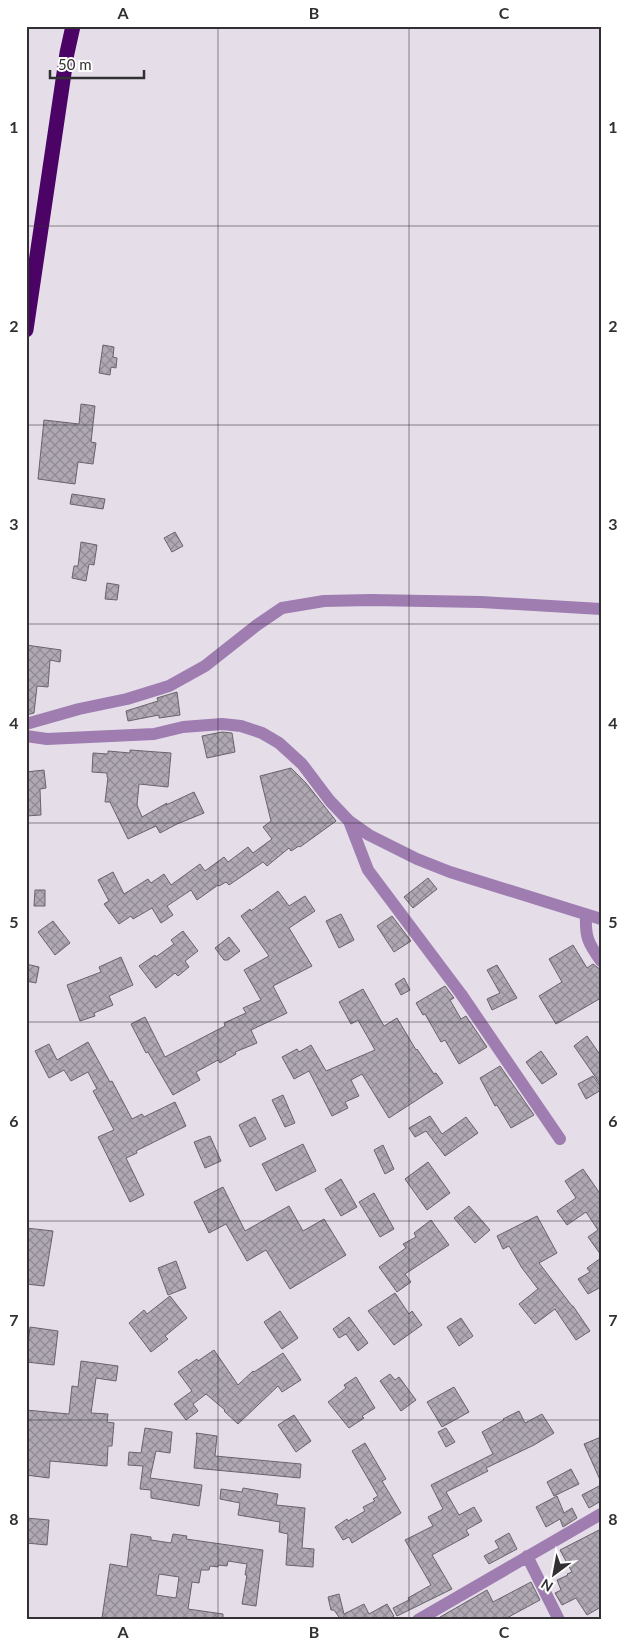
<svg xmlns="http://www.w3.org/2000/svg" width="627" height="1646" font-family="Lato,sans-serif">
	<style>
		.building { fill: url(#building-cross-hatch); stroke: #6a636d; fill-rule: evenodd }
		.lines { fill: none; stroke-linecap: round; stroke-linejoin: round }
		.minor { stroke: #9f7db1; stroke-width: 12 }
		.highway { stroke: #4b0465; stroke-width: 15 }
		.grid { fill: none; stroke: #333034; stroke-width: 1; stroke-opacity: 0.55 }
		.neatline { fill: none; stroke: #333034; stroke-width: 2 }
		.grid-label { font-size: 16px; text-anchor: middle; font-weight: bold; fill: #333034 }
	</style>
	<defs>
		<pattern id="building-cross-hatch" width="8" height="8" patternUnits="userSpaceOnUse" patternTransform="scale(1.25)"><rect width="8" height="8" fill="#b0a9b4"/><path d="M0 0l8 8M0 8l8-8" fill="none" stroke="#908a93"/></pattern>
	</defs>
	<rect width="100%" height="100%" fill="#e5dee9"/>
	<!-- building -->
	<path class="building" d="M103 345 114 347 113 357 117 358 116 368 111 367 110 375 99 373Z
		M81 404 95 406 91 442 96 443 93 464 78 462 75 484 38 479 44 420 79 424Z
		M72 494 105 499 103 509 70 504Z
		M175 532 183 546 172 552 164 538Z
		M81 542 97 545 94 565 89 564 86 581 72 578 74 566H78Z
		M107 583 119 585 117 600 105 599Z
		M26 645 61 650 60 662 50 660 48 687 37 686 34 713 26 715Z
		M177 692 180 715 159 718V715L128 721 126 711 158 701 157 698Z
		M222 732 232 733 235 752 207 758 202 736Z
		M130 750 171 753 168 787 139 784 137 805 142 817 167 803 166 805 194 792 204 813 177 824 160 833 156 826 128 839 110 802H105L108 777H107V773L92 772 93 753 108 754V751L130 753Z
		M291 768 306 783 336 821 300 847 299 846 291 851 289 848 267 866 263 862 229 885 226 882 219 886 218 885 197 900 191 890 167 906 173 915 161 923 152 908 133 919 131 916 119 924 104 904 109 901 98 880 113 872 124 894 148 879 151 883 164 874 171 885 200 864 205 871 224 857 228 862 248 847 253 853 272 839 263 827 271 821 260 776Z
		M44 770 46 788 40 789 41 815 26 816V772Z
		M428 878 437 889 413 908 404 897Z
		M35 890H45V906H34Z
		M278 891 289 906 305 896 315 911 289 928 312 966 273 986 287 1013 251 1030 257 1043 235 1052 236 1054 220 1063 218 1060 196 1072 200 1080 173 1095 148 1052 146 1053 131 1024 145 1017 165 1057 225 1026 224 1023 246 1013 243 1008 261 1000 244 970 269 956 241 916 250 909 251 911Z
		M341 914 354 940 339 948 326 921Z
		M392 916 411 941 394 952 377 926Z
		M53 921 70 943 55 955 38 932Z
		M183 931 198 951 185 961 189 967 178 976 175 973 156 988 139 966 155 955 156 957 174 944 171 940Z
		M229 937 240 951 228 960H224L215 948Z
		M573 945 587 968 593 964 601 970V998L556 1024 539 996 562 982 549 959Z
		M121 957 133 985 109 996 113 1005 94 1013 95 1016 80 1021 67 985 101 972 99 967Z
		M26 964 39 967 36 983 26 981Z
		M497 965 517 998 492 1010 487 999 500 993 487 970Z
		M404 978 410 990 401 995 395 984Z
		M445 986 454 998 450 1000 461 1019 466 1016 487 1047 459 1064 445 1040 441 1042 425 1014 423 1015 416 1003Z
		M363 989 384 1026 397 1018 416 1050 417 1049 434 1074 436 1073 443 1083 389 1118 362 1074 351 1080 359 1096 345 1102 348 1108 332 1116 309 1071 294 1079 282 1057 297 1049 299 1052 311 1045 326 1071 375 1050 358 1020 351 1024 339 1002Z
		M587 1036 601 1056V1085L574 1046Z
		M88 1042 110 1082 112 1081 132 1119 142 1114 144 1117 175 1102 186 1126 136 1151 137 1153 126 1158 144 1195 130 1202 98 1137 114 1130 93 1091 97 1089 88 1072 71 1081 64 1070 49 1078 35 1051 49 1044 57 1060Z
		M541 1051 557 1074 542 1084 526 1062Z
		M500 1066 534 1115 511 1128 497 1105 495 1106 480 1078Z
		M593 1076 601 1087V1090L586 1099 578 1084Z
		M283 1095 295 1123 285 1127 272 1100Z
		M430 1116 442 1134 466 1117 478 1133 445 1156 426 1131 415 1137 409 1128Z
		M255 1117 266 1139 250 1147 239 1125Z
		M210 1136 221 1161 205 1168 194 1142Z
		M303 1144 316 1171 276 1191 262 1164Z
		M383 1145 394 1169 385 1174 374 1150Z
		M428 1162 450 1193 427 1210 405 1179Z
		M583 1169 601 1195V1255L588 1237 598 1230 586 1212 567 1225 557 1211 576 1198 565 1181Z
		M341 1179 357 1207 341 1216 325 1189Z
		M223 1187 245 1231 289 1206 303 1231 324 1219 346 1255 290 1289 266 1250 247 1261 226 1224 209 1233 194 1202Z
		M374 1193 394 1229 380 1237 359 1202Z
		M469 1206 490 1230 475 1243 454 1218Z
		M537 1216 557 1253 539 1263 572 1306H573L590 1331 576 1340 555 1309 535 1324 519 1304 538 1289 522 1268 509 1246 503 1249 497 1236Z
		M431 1220 449 1245 405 1274 411 1282 397 1292 379 1267 406 1248 403 1244 416 1237 414 1233Z
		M26 1228 53 1231 44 1286 26 1284Z
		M601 1258V1287L588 1294 578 1279 590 1272 587 1268Z
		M176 1261 186 1288 168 1295 158 1268Z
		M395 1293 409 1314 412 1311 422 1325 394 1345 368 1311Z
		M170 1296 187 1318 165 1336 168 1339 151 1352 129 1323 144 1310 147 1314Z
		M280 1311 298 1338 282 1349 264 1322Z
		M349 1317 368 1343 358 1351 346 1334 339 1338 333 1329Z
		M461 1318 473 1336 459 1346 447 1327Z
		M30 1327 58 1331 54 1365 26 1362Z
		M214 1350 238 1385 253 1371 254 1372 283 1353 301 1380 282 1392 278 1386 238 1424 224 1411 225 1410 206 1394 193 1404 198 1411 186 1420 174 1404 192 1391 178 1372 197 1359 198 1361Z
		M81 1361 118 1366 116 1381 96 1378 91 1413 108 1414 107 1422 114 1423 112 1446H108L107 1466 50 1461 49 1478 26 1475V1410L69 1414 72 1386 78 1387Z
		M390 1374 395 1380 399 1377 416 1400 401 1411 380 1381Z
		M356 1377 375 1408 362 1416 364 1418 349 1428 328 1402 346 1388 344 1385Z
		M454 1387 469 1412 442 1427 427 1402Z
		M519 1411 525 1423 542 1414 554 1433 534 1445 486 1468 488 1471 446 1492 459 1515 474 1507 482 1521 466 1530 469 1535 432 1555 452 1589 397 1616 393 1608 409 1600 408 1598 431 1585 405 1540 433 1526 428 1517 443 1509 431 1485 493 1454 482 1432 504 1420 503 1419Z
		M294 1415 311 1441 296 1452 278 1425Z
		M145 1428 172 1432 170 1453 156 1451 150 1478 202 1485 199 1506 151 1498V1490L140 1489 143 1466 128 1465 129 1452 141 1453Z
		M446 1428 455 1442 446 1447 438 1432Z
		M196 1433 217 1436 215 1456 301 1464 300 1478 194 1468 197 1436Z
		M601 1437V1482L584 1444Z
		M365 1443 386 1479 382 1481 401 1513 352 1543 349 1537 343 1540 335 1527 347 1519 348 1521 365 1511 363 1507 375 1501 373 1499 378 1496 352 1451Z
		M571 1469 579 1484 554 1496 547 1482Z
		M601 1485V1501L589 1508 582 1495Z
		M243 1488 278 1494 276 1505 305 1508 302 1548 314 1549 313 1567 286 1565 288 1534 279 1532 280 1522 238 1515 240 1503 220 1499 221 1489 242 1492Z
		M557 1496 564 1513 572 1508 577 1518 563 1527 560 1519 546 1527 536 1507Z
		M26 1518 49 1520 47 1545 26 1543Z
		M601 1529V1607L587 1615 576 1598 562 1605 555 1593 561 1590 557 1580 568 1575 567 1574 572 1572 560 1550Z
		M509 1533 517 1549 489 1564 484 1556 499 1548 495 1541Z
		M131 1534 151 1537V1540L171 1543 173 1534 187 1536 186 1539 263 1550 256 1606 242 1604 247 1575H245L247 1564 228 1561 227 1566 218 1565V1567L210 1566 209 1570H201L199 1583 192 1582 188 1609 223 1614V1620L153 1619V1620H113L102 1618 110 1564 127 1567ZM159 1574 179 1577 176 1598 156 1595Z
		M531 1582 540 1600 503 1620H435L487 1590 493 1602Z
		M339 1594 344 1614 364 1604 369 1614 387 1604 394 1616 388 1620H334L339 1617 334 1610H331L328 1597Z"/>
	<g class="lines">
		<!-- minor -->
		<path class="minor" d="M26 724 79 709 127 699 169 686 205 666 257 625 282 608 324 601 371 600 481 602 601 609
			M26 736 47 739 154 734 183 727 222 724 241 726 262 733 279 743 302 764 330 801 349 821 369 835 417 859 450 872 601 919
			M349 821 368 870 461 994 560 1139
			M586 915C585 937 588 943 601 961
			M527 1556 559 1620
			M418 1620 601 1514"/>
		<!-- highway -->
		<path class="highway" d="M26 330 67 53 73 26"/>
	</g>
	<!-- grid -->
	<path class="grid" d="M218 26V1620M409 26V1620M26 226H601M26 425H601M26 624H601M26 823H601M26 1022H601M26 1221H601M26 1420H601"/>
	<!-- border -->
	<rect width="627" height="1646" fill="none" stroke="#ffffff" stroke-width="55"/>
	<!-- north arrow -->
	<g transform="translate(554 1574) rotate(212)" stroke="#ffffff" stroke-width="4" paint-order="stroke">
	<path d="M0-4L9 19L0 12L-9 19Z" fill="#333034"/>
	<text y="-8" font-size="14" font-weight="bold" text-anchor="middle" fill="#333034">N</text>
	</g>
	<!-- scale -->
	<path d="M50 70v8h94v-8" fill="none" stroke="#333034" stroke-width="2.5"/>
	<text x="58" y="70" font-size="15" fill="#333034" stroke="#ffffff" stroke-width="4" paint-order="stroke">50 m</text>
	<rect x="28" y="28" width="572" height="1590" class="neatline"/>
	<g class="grid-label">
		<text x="123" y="19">A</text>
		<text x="314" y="19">B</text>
		<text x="504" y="19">C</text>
		<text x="14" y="133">1</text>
		<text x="613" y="133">1</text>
		<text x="14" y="332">2</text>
		<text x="613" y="332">2</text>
		<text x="14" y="530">3</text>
		<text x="613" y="530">3</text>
		<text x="14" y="729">4</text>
		<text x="613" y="729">4</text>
		<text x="14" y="928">5</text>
		<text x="613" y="928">5</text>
		<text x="14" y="1127">6</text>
		<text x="613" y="1127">6</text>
		<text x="14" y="1326">7</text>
		<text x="613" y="1326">7</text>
		<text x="14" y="1525">8</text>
		<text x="613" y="1525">8</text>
		<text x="123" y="1638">A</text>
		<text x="314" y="1638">B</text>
		<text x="504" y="1638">C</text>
	</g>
</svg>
